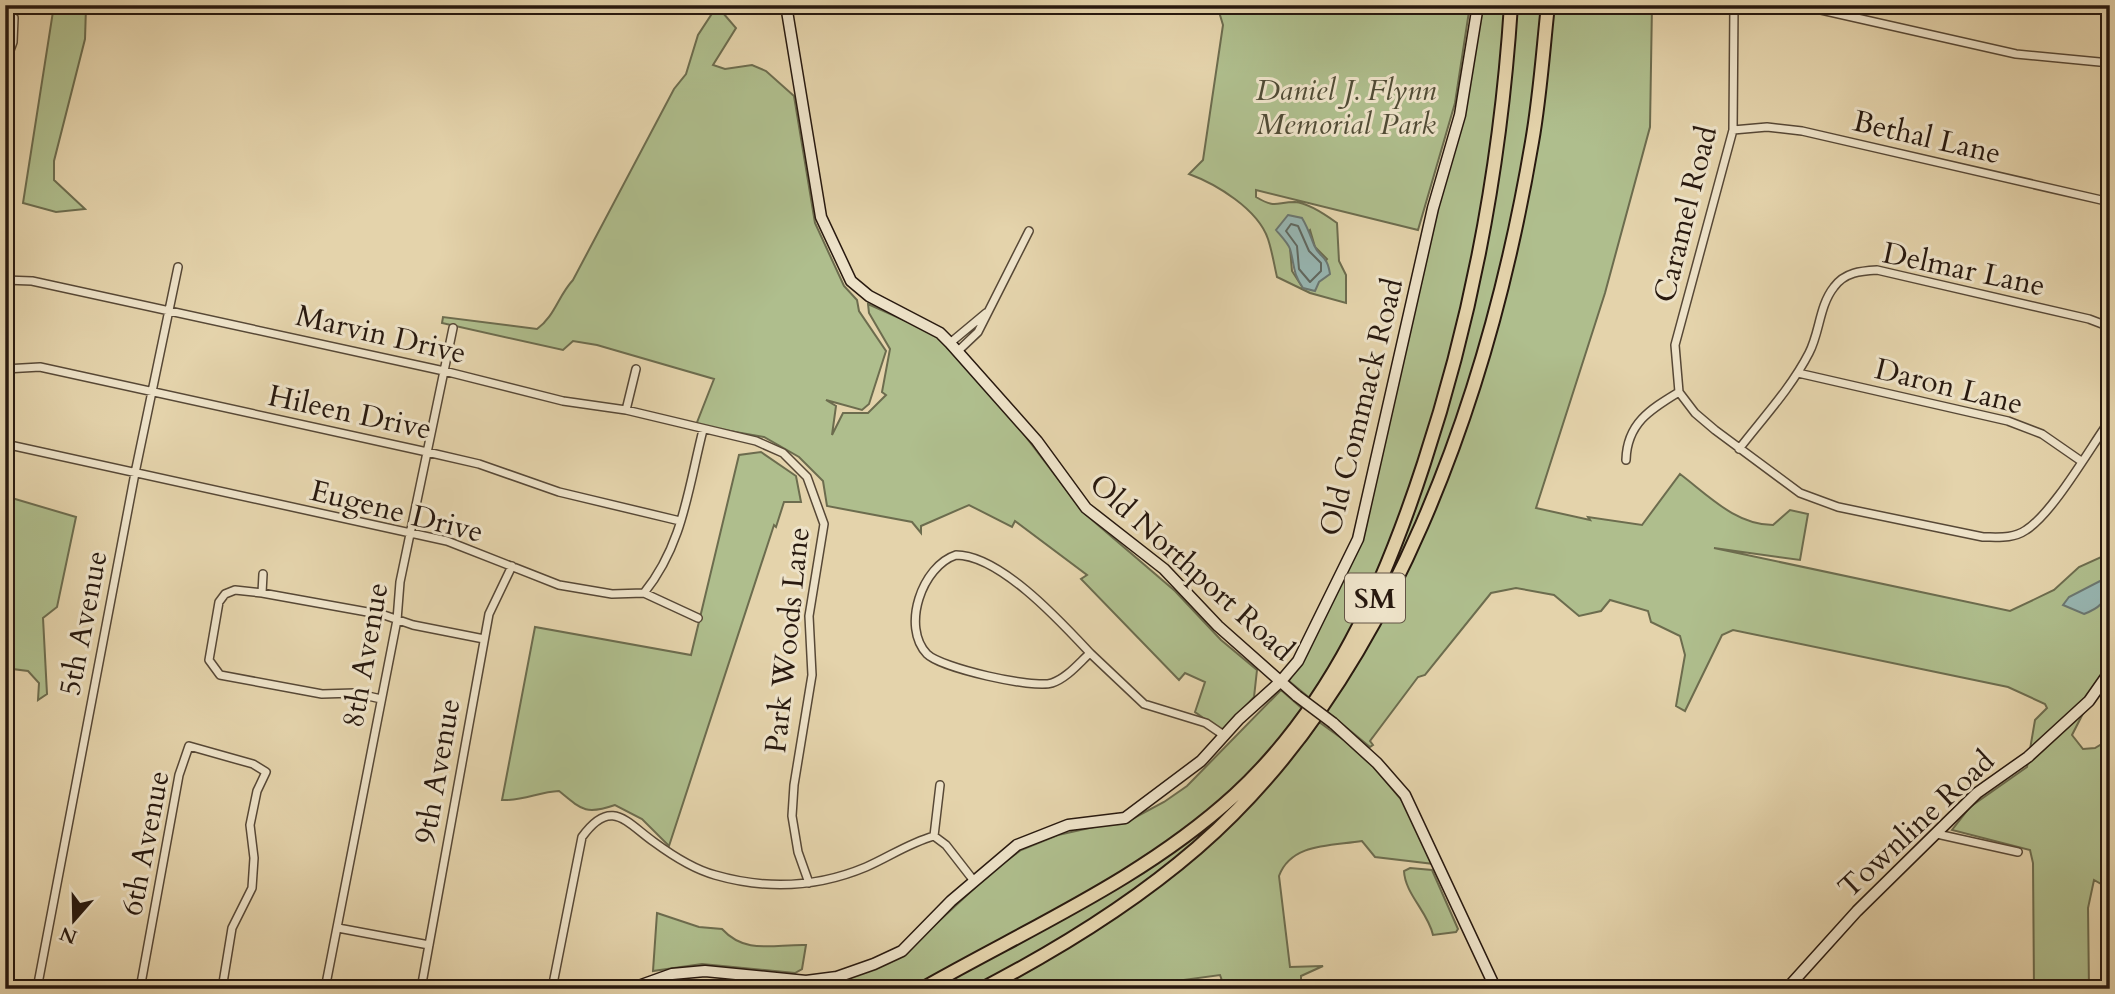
<svg xmlns="http://www.w3.org/2000/svg" width="2115" height="994" font-family="Cardo,serif">
	<style>
		.green { fill: #afbe8d; stroke: #6c6c4e; stroke-width: 2; fill-rule: evenodd }
		.water { fill: #97b6b2; stroke: #6b7771; stroke-width: 2 }
		.lines { fill: none; stroke-linecap: round; stroke-linejoin: round }
		.shore { stroke: #606860; stroke-width: 2 }
		.street-casing { stroke: #574836; stroke-width: 10 }
		.secondary-casing { stroke: #28190f; stroke-width: 13 }
		.highway-casing { stroke: #28190f; stroke-width: 16 }
		.street { stroke: #ede2c8; stroke-width: 7 }
		.secondary { stroke: #ede2c8; stroke-width: 10 }
		.highway { stroke: #e4d3ab; stroke-width: 12 }
		.secondary-bridge-casing { stroke: #28190f; stroke-width: 13; stroke-linecap: butt }
		.secondary-bridge { stroke: #ede2c8; stroke-width: 10 }
		.labels { text-anchor: middle; stroke-width: 6; stroke-linejoin: round; paint-order: stroke }
		.shield { fill: #ede2c8; stroke: #635546; stroke-width: 2 }
		.shield-label { font-size: 28px; font-weight: bold; fill: #28190f }
		.park-label { font-size: 30px; font-style: italic; fill: #504b35; stroke: #ede2c8 }
		.street-label { font-size: 30px; fill: #28190f; stroke: #ede2c8 }
	</style>
	<rect width="100%" height="100%" fill="#e4d3ab"/>
	<filter id="stains"><feTurbulence type="fractalNoise" baseFrequency=".00286" numOctaves="4"/><feColorMatrix values="0 0 0 0 .2 0 0 0 0 .09 0 0 0 0 .02 0 0 0 .5 -.17"/></filter>
	<radialGradient id="worn" r=".72"><stop offset=".6" stop-color="#630" stop-opacity="0"/><stop offset="1" stop-color="#630" stop-opacity=".3"/></radialGradient>
	<!-- green -->
	<path class="green" d="M54 5 86 7 85 39 54 161V180L85 209 56 212 23 203Z
		M1217 5H1470L1455 103 1418 230 1256 190V197C1276 209 1276 202 1295 202 1309 203 1326 215 1337 223L1339 261 1346 275V303L1310 293 1277 277C1274 264 1272 251 1268 239 1258 209 1216 184 1189 174L1203 160 1223 25ZM1310 230 1315 247 1327 259 1303 288 1292 271 1290 248Z
		M1479 5H1507L1499 115 1480 238 1451 362 1387 562 1312 700 1289 681 1365 531Z
		M1516 5H1545L1528 140 1505 255 1466 396 1419 524 1383 591 1413 516 1452 391Z
		M1553 5H1652L1650 127 1605 293 1536 508 1590 520 1588 517 1642 525 1680 474C1709 496 1736 525 1773 525L1790 510 1808 514 1800 560 1714 548 2010 611 2054 590 2079 567 2110 553V661L2072 735 2083 749 2095 748 2110 739V889L2094 880 2088 908 2089 989H2034L2033 863 2030 850 1952 830 1970 807 2027 767 2035 720 2047 708 2045 704 2008 687 1733 630 1722 635 1685 711 1676 706 1685 655 1680 636 1651 622 1648 611 1610 600 1601 611 1579 616 1554 595 1516 588 1491 593 1425 675 1418 677 1370 741 1373 745 1370 747 1325 710 1354 670 1408 570 1442 487 1489 345Z
		M717 6 736 28 713 65 725 69 752 65 766 71 794 96 815 223 844 286 857 300 859 311 886 351 869 404 862 410 826 400 836 406 832 435 843 413H868L886 395 882 392 890 349 869 313 868 304 935 334 1013 420 1084 513 1175 591 1221 640 1257 670 1254 697 1223 732 1195 712 1205 682 1185 673 1179 680 1081 579 1087 575 1015 521 1012 527 969 505 921 526V533L912 522 827 506 823 481 799 457 764 437 696 425 714 379 597 345 573 341 563 350 442 323 443 317 537 329C555 316 558 296 573 280L674 89 686 74 698 35Z
		M761 452 796 476 801 502H784L776 527 774 525 669 846 642 819 615 805C586 815 582 810 559 791 538 792 524 801 502 800L535 627 691 655 739 455Z
		M5 496 76 517 57 607 43 618 47 694 38 700 39 683 28 671 5 668Z
		M1281 690 1305 711 1240 784 1198 822 1074 902 913 989H801L802 985 848 979 910 948 994 870 1021 850 1058 835 1134 818 1164 802 1187 786Z
		M1319 722 1362 753 1410 810 1434 864 1375 857 1362 841C1331 846 1291 843 1279 876L1290 967 1323 966 1301 976V989H1225L1220 975 1117 989H990L1158 887 1303 741 1305 742Z
		M1223 812 1227 815 1165 870 1048 950 973 989H929L1154 865Z
		M1410 868 1432 870 1458 929 1456 932 1433 935C1428 912 1405 894 1404 871Z
		M657 913 699 927 722 929C746 955 774 944 806 945L802 969 795 973 702 964 653 971Z"/>
	<!-- water -->
	<path class="water" d="M1288 215 1302 218C1308 228 1310 235 1314 245 1320 259 1327 254 1330 274L1319 282 1315 291 1303 288C1292 272 1295 266 1290 249 1288 243 1280 235 1276 230Z
		M2100 581 2106 587C2106 603 2099 608 2084 614L2063 605 2069 597Z"/>
	<g class="lines">
		<!-- shore -->
		<path class="shore" d="M1291 224 1298 226 1309 251 1321 263V271L1310 282 1299 269 1297 246 1286 231Z"/>
		<!-- street casing -->
		<g class="street-casing">
			<path id="street" d="M1734 5 1733 130 1675 345 1679 392 1695 413 1715 430 1800 493 1838 507 1983 537C1998 537 2013 539 2026 530 2053 513 2090 448 2110 420
				M1799 5 2016 54 2110 63
				M5 16 14 18 13 42 5 64
				M1733 130 1767 127 1802 131 2110 202
				M5 280 32 281 444 371 563 401 626 410 756 441 783 453 807 477 824 524 809 616 812 675 794 785 792 816 798 852 809 883
				M950 343 986 313
				M958 351 978 332 1029 231
				M5 369 40 367 427 452 479 464 559 492 680 521
				M1798 373 2008 421 2042 434 2081 461
				M626 410 636 369
				M5 444 447 541 559 585 612 594 644 593C683 545 688 489 703 430
				M1739 449C1763 418 1791 388 1809 353 1820 332 1819 306 1834 287 1845 272 1861 271 1877 270L2089 319 2110 327
				M1626 460C1627 423 1651 409 1679 392
				M956 555C1000 555 1061 622 1090 653 1079 663 1067 678 1052 683 1033 689 941 668 927 654 901 627 922 566 956 555Z
				M262 593 263 574
				M644 593 698 618
				M1090 653 1144 704 1206 723 1225 736
				M381 699 355 693 322 694 220 675 209 660 219 602 225 594 235 590 262 593 384 615 413 625 484 639
				M5 718 6 717
				M1937 834 2018 852
				M934 836 940 785
				M338 928 429 945
				M37 989 135 473 178 267
				M140 989 179 775 189 746 253 764 266 772 257 791 250 825 254 858 252 888 232 928 222 989
				M325 989 397 620 400 582 453 328
				M421 989 489 614 512 566
				M552 989 582 837C611 797 626 822 654 842 673 856 693 869 715 875 767 890 816 888 866 867 889 857 909 843 934 836L946 845 974 881"/>
		</g>
		<!-- secondary casing -->
		<g class="secondary-casing">
			<path id="secondary" d="M786 5 821 217 851 281 869 296 940 333 950 343 1037 441 1086 508 1164 569 1218 626 1297 696
				M1333 723 1377 763 1405 795 1493 983 1492 989
				M630 989 672 974 705 971 806 981 837 977 874 964 902 951 951 901 1017 845 1068 825 1125 818 1201 761 1239 719 1281 681 1298 661 1358 539 1433 208 1460 115 1478 5
				M1790 989 1792 983 1857 911 1977 793 2028 757 2089 701 2110 671"/>
		</g>
		<!-- highway casing -->
		<g class="highway-casing">
			<path id="highway" d="M922 989C1029 928 1143 879 1235 795 1332 705 1384 586 1424 463 1473 314 1501 161 1511 5
				M982 989C1059 949 1131 905 1197 848 1392 679 1490 390 1532 142 1540 97 1543 51 1548 5"/>
		</g>
		<!-- street -->
		<use href="#street" class="street"/>
		<!-- secondary -->
		<use href="#secondary" class="secondary"/>
		<!-- highway -->
		<use href="#highway" class="highway"/>
		<!-- secondary-bridge casing -->
		<g class="secondary-bridge-casing">
			<path id="secondary-bridge" d="M1297 696 1333 723"/>
		</g>
		<!-- secondary-bridge -->
		<use href="#secondary-bridge" class="secondary-bridge"/>
	</g>
	<g class="labels">
		<!-- shield labels -->
		<rect class="shield" x="1345" y="573.5" width="60" height="49" rx="5"/>
		<g class="shield-label">
			<text x="1375" y="608">SM</text>
		</g>
		<!-- park labels -->
		<g class="park-label">
			<text x="1346" y="100">Daniel J. Flynn<tspan x="1346" dy="34">Memorial Park</tspan></text>
		</g>
		<!-- street labels -->
		<g class="street-label">
			<text transform="translate(1927 137) rotate(13)" y="10">Bethal Lane</text>
			<text transform="translate(1685 214) rotate(-76)" y="10">Caramel Road</text>
			<text transform="translate(1964 269) rotate(12)" y="10">Delmar Lane</text>
			<text transform="translate(381 334) rotate(13)" y="10">Marvin Drive</text>
			<text transform="translate(1949 386) rotate(14)" y="10">Daron Lane</text>
			<text transform="translate(1361 407) rotate(-76)" y="10">Old Commack Road</text>
			<text transform="translate(350 412) rotate(12)" y="10">Hileen Drive</text>
			<text transform="translate(397 511) rotate(14)" y="10">Eugene Drive</text>
			<text transform="translate(1192 567) rotate(42)" y="10">Old Northport Road</text>
			<text transform="translate(83 623) rotate(-79)" y="10">5th Avenue</text>
			<text transform="translate(787 640) rotate(-84)" y="10">Park Woods Lane</text>
			<text transform="translate(365 655) rotate(-80)" y="10">8th Avenue</text>
			<text transform="translate(437 771) rotate(-80)" y="10">9th Avenue</text>
			<text transform="translate(1916 824) rotate(-43)" y="10">Townline Road</text>
			<text transform="translate(145 843) rotate(-79)" y="10">6th Avenue</text>
		</g>
	</g>
	<!-- margin -->
	<rect width="2115" height="994" fill="none" stroke="#e4d3ab" stroke-width="28"/>
	<rect x="7" y="7" width="2101" height="980" fill="none" stroke="#28190f" stroke-width="3.5"/>
	<rect x="14" y="14" width="2087" height="966" fill="none" stroke="#28190f" stroke-width="2"/>
	<!-- north arrow -->
	<g transform="translate(74 920) rotate(200)" stroke="#ede2c8" stroke-width="5" paint-order="stroke">
	<path d="M0-5L12 26L0 18L-12 26Z" fill="#28190f"/>
	<text y="-10" font-size="19" font-weight="bold" text-anchor="middle" fill="#28190f">N</text>
	</g>
	<rect width="100%" height="100%" filter="url(#stains)"/>
	<rect width="100%" height="100%" fill="url(#worn)"/>
</svg>
